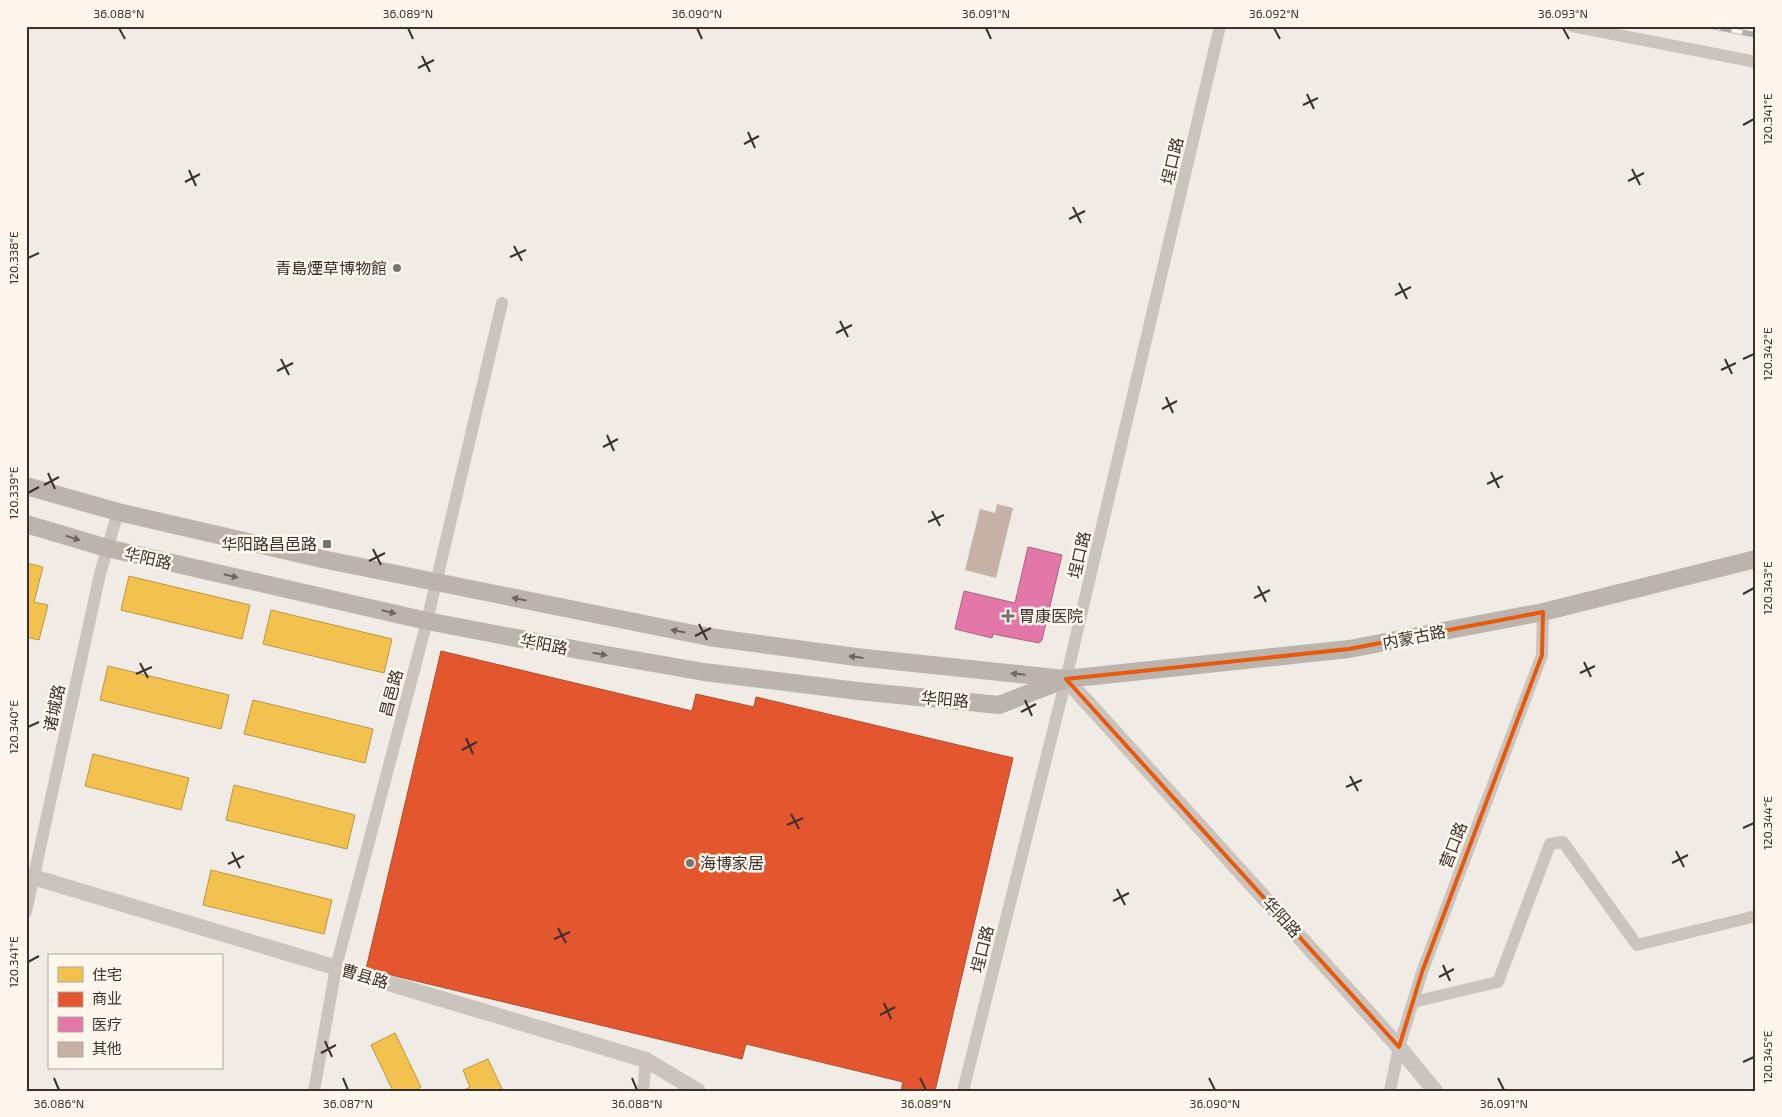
<svg xmlns="http://www.w3.org/2000/svg" width="1782" height="1117" font-family="'Exo 2','Noto Sans SC',sans-serif">
	<style>
		.homes { fill: #f2c14e; stroke: #bb9643 }
		.shops { fill: #e4572e; stroke: #b24c2d }
		.health { fill: #e377a8; stroke: #b16282 }
		.building { fill: #c5b1a6 }
		.lines { fill: none; stroke-linecap: round; stroke-linejoin: round }
		.minor { stroke: #cac4bd; stroke-width: 12 }
		.tertiary { stroke: #cac4bd; stroke-width: 16 }
		.secondary { stroke: #bab4ad; stroke-width: 18 }
		.rail-casing { stroke: #b2ada7; stroke-width: 5.5 }
		.rail { stroke: #fcf6ed; stroke-width: 4; stroke-dasharray: 11; stroke-linecap: butt }
		.oneway { fill: #6e655e }
		.marked { fill: none; stroke: #e8590c; stroke-width: 4; stroke-linejoin: round }
		.ticks { fill: none; stroke: #3c312a; stroke-width: 2 }
		.poi-dot { fill: #7b726b; stroke: #fcf6ed; stroke-width: 2 }
		.labels { text-anchor: middle; stroke-width: 5; stroke-linejoin: round; paint-order: stroke }
		.street-label { font-size: 16px; fill: #3c312a; stroke: #fcf6ed }
		.poi-label { font-size: 16px; fill: #3c312a; stroke: #fcf6ed; text-anchor: end }
		.neatline { fill: none; stroke: #3c312a; stroke-width: 2 }
		.ticks-label { font-size: 12px; text-anchor: middle; fill: #3c312a }
	</style>
	<rect width="100%" height="100%" fill="#f0ece5"/>
	<!-- homes -->
	<path class="homes" d="M26 563 43 567 34 602 48 605 39 640 26 637Z
		M129 576 250 605 242 639 121 610Z
		M271 610 392 639 384 673 263 644Z
		M108 666 229 695 221 729 100 700Z
		M253 700 373 729 365 763 244 734Z
		M93 754 189 778 181 810 85 786Z
		M234 785 355 815 347 849 226 820Z
		M211 870 332 900 324 934 203 905Z
		M395 1033 421 1087 415 1091H393L371 1045Z
		M488 1059 503 1091H462L470 1087 463 1070Z"/>
	<!-- shops -->
	<path class="shops" d="M441 651 692 711 696 694 754 707 756 697 1013 758 935 1091H901L903 1082 746 1044 742 1059 366 969Z"/>
	<!-- health -->
	<path class="health" d="M1028 547 1062 555 1042 640 1039 643 993 634 992 638 955 629 964 591 1015 603Z"/>
	<!-- building -->
	<path class="building" d="M997 504 1013 508 996 578 965 570 980 509 995 513Z"/>
	<g class="lines">
		<!-- minor -->
		<path class="minor" d="M1572 26 1756 62
			M26 912 100 574 118 512
			M1413 1002 1498 982 1550 844 1563 842 1637 945 1756 916
			M314 1091 336 967 427 621 502 303
			M643 1091 646 1060
			M963 1091 1066 679 1220 26
			M1390 1091 1399 1047 1422 972 1542 655 1543 612"/>
		<!-- tertiary -->
		<path class="tertiary" d="M1066 679 1399 1047 1435 1091
			M26 875 646 1060 698 1091"/>
		<!-- secondary -->
		<path class="secondary" d="M26 486 118 512 322 559 709 637 856 657 1066 679 1349 649 1543 612 1756 559
			M26 524 107 548 427 621 584 651 704 672 858 691 999 705 1063 680"/>
		<!-- rail casing -->
		<g class="rail-casing">
			<path id="rail" d="M1710 26 1756 35"/>
		</g>
		<!-- rail -->
		<use href="#rail" class="rail"/>
	</g>
	<!-- one-way arrows -->
	<defs><path id="oneway-solid" d="M-6-.8H1V-3.2L6.5 0L1 3.2V.8H-6Z" transform="scale(1.25)"/></defs>
	<g class="oneway">
		<use href="#oneway-solid" transform="translate(73 538) rotate(17)"/>
		<use href="#oneway-solid" transform="translate(231 576) rotate(13)"/>
		<use href="#oneway-solid" transform="translate(519 599) rotate(-169)"/>
		<use href="#oneway-solid" transform="translate(389 612) rotate(13)"/>
		<use href="#oneway-solid" transform="translate(678 631) rotate(-169)"/>
		<use href="#oneway-solid" transform="translate(600 654) rotate(10)"/>
		<use href="#oneway-solid" transform="translate(856 657) rotate(-173)"/>
		<use href="#oneway-solid" transform="translate(1018 674) rotate(-174)"/>
	</g>
	<!-- marked area -->
	<path class="marked" d="M1543 612 1542 655 1422 972 1399 1047 1066 679 1349 649Z"/>
	<!-- ticks -->
	<path class="ticks" d="M119 28 125 39M408 28 413 39M697 28 702 39M986 28 991 39M1274 28 1280 39M1563 28 1569 39M422 56 430 72M418 68 434 60M1307 94 1314 109M1303 105 1318 98M1743 125 1754 119M748 132 755 148M744 144 759 136M1632 169 1640 185M189 170 196 186M1628 181 1644 173M185 182 200 174M1073 207 1081 223M1069 219 1085 211M514 246 522 261M510 257 526 250M28 258 39 253M1399 283 1407 299M1395 295 1411 287M840 321 848 337M836 333 852 325M281 359 289 375M1725 359 1732 374M1743 359 1754 354M1721 370 1736 363M277 371 293 363M1166 397 1173 413M1162 409 1177 401M607 435 614 451M603 447 618 439M1491 472 1499 488M48 473 55 489M1487 484 1503 476M44 485 59 477M28 493 39 487M932 511 940 526M928 522 944 515M373 549 381 565M369 561 385 553M1258 586 1266 602M1743 594 1754 588M1254 598 1270 590M699 624 707 640M695 636 711 628M1584 662 1591 677M140 663 148 678M1580 673 1595 666M136 674 152 667M1025 700 1032 716M1021 712 1036 704M28 727 39 722M466 738 473 754M462 750 477 742M1350 776 1358 791M1346 787 1362 780M791 814 799 829M787 825 803 818M1743 828 1754 823M1676 851 1684 867M232 852 240 868M1672 863 1688 855M228 864 244 856M1117 889 1125 905M1113 901 1129 893M558 928 566 943M554 939 570 932M28 962 39 956M1443 965 1450 981M1439 977 1454 969M884 1003 891 1019M880 1015 895 1007M325 1041 332 1057M321 1053 336 1045M1743 1062 1754 1057M54 1078 59 1090M343 1078 348 1090M632 1078 637 1090M920 1078 926 1090M1209 1078 1215 1090M1498 1078 1504 1090"/>
	<!-- markers -->
	<g class="poi-dot">
		<circle cx="397" cy="268" r="5"/>
		<rect x="322" y="539" width="10" height="10" rx="2.5"/>
		<path d="M1005.5 608.5h5v5h5v5h-5v5h-5v-5h-5v-5h5z"/>
		<circle cx="690" cy="863" r="5"/>
	</g>
	<g class="labels">
		<!-- street labels -->
		<g class="street-label">
			<text transform="translate(1172 161) rotate(-77)" y="6">埕口路</text>
			<text transform="translate(1079 555) rotate(-77)" y="6">埕口路</text>
			<text transform="translate(148 558) rotate(13)" y="6">华阳路</text>
			<text transform="translate(1414 637) rotate(-11)" y="6">内蒙古路</text>
			<text transform="translate(544 644) rotate(11)" y="6">华阳路</text>
			<text transform="translate(391 693) rotate(-75)" y="6">昌邑路</text>
			<text transform="translate(945 699) rotate(5)" y="6">华阳路</text>
			<text transform="translate(54 708) rotate(-78)" y="6">诸城路</text>
			<text transform="translate(1453 845) rotate(-69)" y="6">营口路</text>
			<text transform="translate(1282 917) rotate(48)" y="6">华阳路</text>
			<text transform="translate(982 949) rotate(-76)" y="6">埕口路</text>
			<text transform="translate(365 976) rotate(17)" y="6">曹县路</text>
		</g>
		<!-- poi labels -->
		<g class="poi-label">
			<text x="387" y="274">青島煙草博物館</text>
			<text x="317" y="550">华阳路昌邑路</text>
			<text x="1019" y="622" text-anchor="start">胃康医院</text>
			<text x="700" y="869" text-anchor="start">海博家居</text>
		</g>
	</g>
	<!-- border -->
	<rect width="1782" height="1117" fill="none" stroke="#fcf6ed" stroke-width="55"/>
	<!-- legend -->
	<rect x="48" y="954" width="175" height="115" fill="#fcf6ed" stroke="#afa79f"/>
	<rect x="58" y="967" width="25" height="15" fill="#f2c14e" stroke="#afa79f"/>
	<text x="92" y="980" font-size="15" fill="#3c312a">住宅</text>
	<rect x="58" y="992" width="25" height="15" fill="#e4572e" stroke="#afa79f"/>
	<text x="92" y="1004" font-size="15" fill="#3c312a">商业</text>
	<rect x="58" y="1017" width="25" height="15" fill="#e377a8" stroke="#afa79f"/>
	<text x="92" y="1030" font-size="15" fill="#3c312a">医疗</text>
	<rect x="58" y="1042" width="25" height="15" fill="#c5b1a6" stroke="#afa79f"/>
	<text x="92" y="1054" font-size="15" fill="#3c312a">其他</text>
	<rect x="28" y="28" width="1726" height="1062" class="neatline"/>
	<g class="ticks-label">
		<text x="119" y="18">36.088°N</text>
		<text x="408" y="18">36.089°N</text>
		<text x="697" y="18">36.090°N</text>
		<text x="986" y="18">36.091°N</text>
		<text x="1274" y="18">36.092°N</text>
		<text x="1563" y="18">36.093°N</text>
		<text transform="translate(1768 119) rotate(-90)" y="4">120.341°E</text>
		<text transform="translate(14 258) rotate(-90)" y="4">120.338°E</text>
		<text transform="translate(1768 354) rotate(-90)" y="4">120.342°E</text>
		<text transform="translate(14 493) rotate(-90)" y="4">120.339°E</text>
		<text transform="translate(1768 588) rotate(-90)" y="4">120.343°E</text>
		<text transform="translate(14 727) rotate(-90)" y="4">120.340°E</text>
		<text transform="translate(1768 823) rotate(-90)" y="4">120.344°E</text>
		<text transform="translate(14 962) rotate(-90)" y="4">120.341°E</text>
		<text transform="translate(1768 1057) rotate(-90)" y="4">120.345°E</text>
		<text x="59" y="1108">36.086°N</text>
		<text x="348" y="1108">36.087°N</text>
		<text x="637" y="1108">36.088°N</text>
		<text x="926" y="1108">36.089°N</text>
		<text x="1215" y="1108">36.090°N</text>
		<text x="1504" y="1108">36.091°N</text>
	</g>
</svg>
